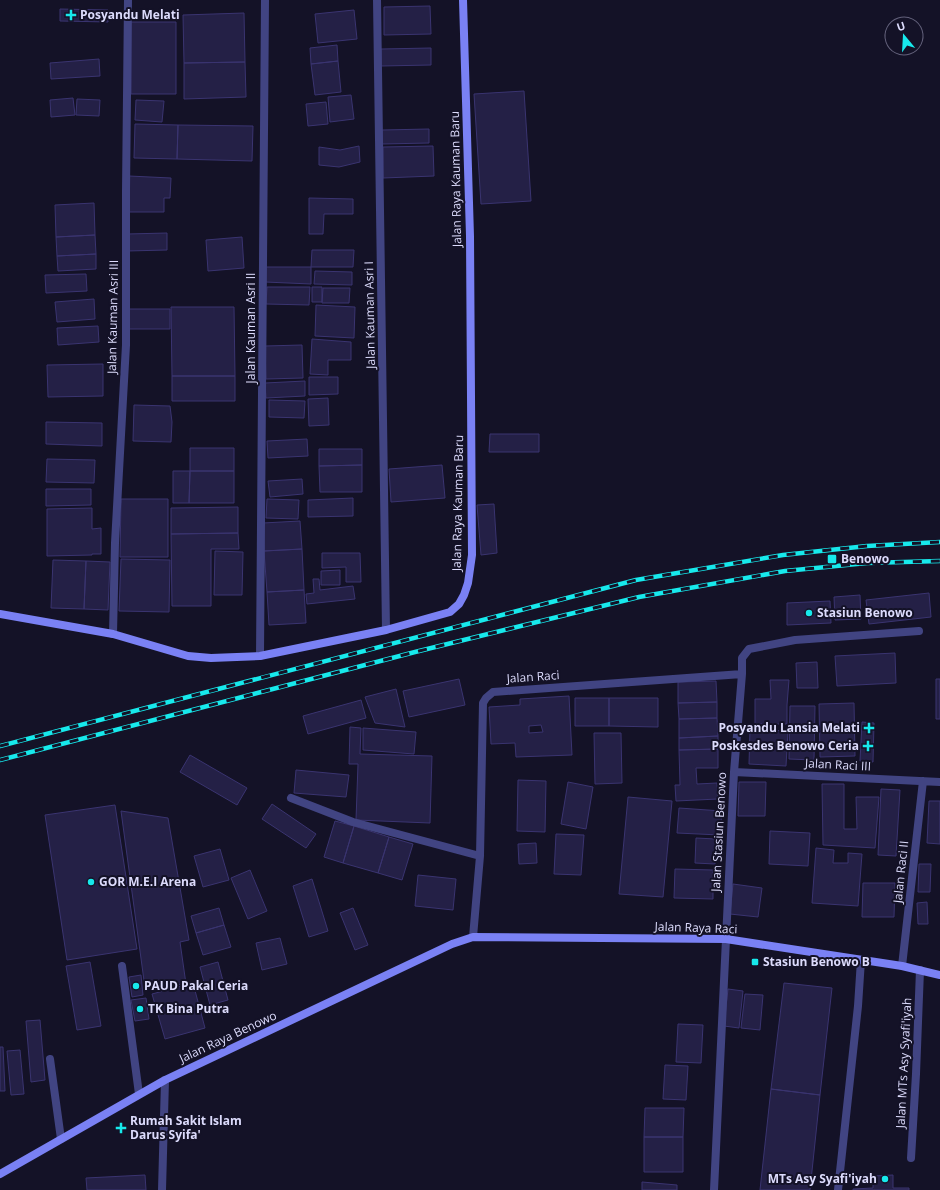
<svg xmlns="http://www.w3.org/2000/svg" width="940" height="1190" font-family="'Open Sans',sans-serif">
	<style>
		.building { fill: #242046; stroke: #3a3470; fill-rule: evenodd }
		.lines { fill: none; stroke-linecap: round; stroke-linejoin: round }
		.lane { stroke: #414482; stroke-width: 8 }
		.street { stroke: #414482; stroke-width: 8 }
		.secondary { stroke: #7a81f4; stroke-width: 8 }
		.rail-casing { stroke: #17e9ec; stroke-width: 4.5 }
		.rail { stroke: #141227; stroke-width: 3; stroke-dasharray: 9; stroke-linecap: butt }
		.poi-dot { fill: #17e9ec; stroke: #141227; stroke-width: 1.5 }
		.labels { text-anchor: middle; stroke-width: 4; stroke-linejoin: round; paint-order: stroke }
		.poi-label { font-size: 12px; font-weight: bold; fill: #dcdbfc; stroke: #141227; text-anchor: start }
		.street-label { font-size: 12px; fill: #dcdbfc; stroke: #141227 }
	</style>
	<rect width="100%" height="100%" fill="#141227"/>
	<!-- building -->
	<path class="building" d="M430 6 431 34 384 35V7Z
		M60 9 108 10V22L60 21Z
		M354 10 357 39 318 43 315 14Z
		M244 13 245 62 184 63 183 15Z
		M131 22H176V94H131Z
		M337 45 338 61 311 64 310 48Z
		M431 48V65L381 66V49Z
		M99 59 100 76 51 79 50 63Z
		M338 61 341 92 315 95 311 64Z
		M245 62 246 97 184 99V63Z
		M524 91 531 201 481 204 474 94Z
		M351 95 354 119 330 122 328 97Z
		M73 98 75 115 51 117 50 100Z
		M77 99 100 100 99 116 76 115Z
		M136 100 164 101 162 122 135 120Z
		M326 102 328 124 308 126 306 104Z
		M135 124 178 125 177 159 134 158Z
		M178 125 253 126 252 161 177 159Z
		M429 129V143L382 144V130Z
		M359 146 360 162 339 167 319 165V147L340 150Z
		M433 146 434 176 383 178V147Z
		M129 176 171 178 170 198H164V212H128Z
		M309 198 353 199V214H324L323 234H309Z
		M94 203 95 235 56 237 55 205Z
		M167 233V250L127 251V234Z
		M95 235 96 254 57 256 56 237Z
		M242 237 244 268 208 271 206 240Z
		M312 250H354L353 267H311Z
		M96 254V269L58 271 57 256Z
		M266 267H311V284L265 282Z
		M315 271 352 272V285L314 284Z
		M86 274 87 291 46 293 45 275Z
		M267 287H310L309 305 266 304Z
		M312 287H322V302H312Z
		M323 288H350L349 303H322Z
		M94 299 95 319 57 322 55 302Z
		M316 305 355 307 354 338 315 336Z
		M171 307H234L235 376H172Z
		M127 309H170V329H127Z
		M98 326 99 342 58 345 57 328Z
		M312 339 351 342V360H328V375L310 374Z
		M302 345 303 378 266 379 265 346Z
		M103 364V396L48 397 47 365Z
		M172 376H235V401H172Z
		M309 377H338V394L309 395Z
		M305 381V396L266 398 265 383Z
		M328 398 329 425 309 426 308 399Z
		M269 400 305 401 304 418 269 417Z
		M134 405 170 406 172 422 171 442 133 441Z
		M46 422 102 423V446L46 444Z
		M490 434H539V452H489Z
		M307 439 308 456 268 458 267 441Z
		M190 448H234V471H190Z
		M319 449H362V465L319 466Z
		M47 459 95 460 94 483 46 482Z
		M362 465V492H320L319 466Z
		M442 465 445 498 391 502 389 469Z
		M173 471H190L189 503H173Z
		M190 471H234V503H189Z
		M302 479 303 494 270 497 268 481Z
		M46 489H91V505L46 506Z
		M353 498V516L308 517V500Z
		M121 499H168V557H120Z
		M267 499 299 500 298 519 266 518Z
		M494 504 497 553 481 555 477 505Z
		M238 507V533L171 534V508Z
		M92 508V529L101 528V554H92V555L47 556V509Z
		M300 521 302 549 264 551 263 523Z
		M238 533 239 549H211V606H172L171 534Z
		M302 549 304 590 267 592 264 551Z
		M215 551 243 552 242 595H214Z
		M322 553H360L361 582H346V567L322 568Z
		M121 559 170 560 169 612 119 611Z
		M53 560 86 561 84 609 51 608Z
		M86 561 110 562 108 610 84 609Z
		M340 570V585H321V571Z
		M313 579H319L320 590 353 586 355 599 307 604 306 594 314 593Z
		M304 590 306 623 269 625 267 592Z
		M929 593 931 617 869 624 866 600Z
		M860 595 861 619 835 620 834 597Z
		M830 601 831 623 787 625V603Z
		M895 653 896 683 837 686 835 656Z
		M817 662 818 688H797L796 663Z
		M459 679 465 705 409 717 403 691Z
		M936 679H940V719H936Z
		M770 680H789L787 705V724H755V699H771Z
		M716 681 717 702 678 703V682Z
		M396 689 405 727 375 723 365 697Z
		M569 696 572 755 516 757 515 743 491 744 489 707 520 705V699ZM541 725 543 732 529 733V726Z
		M575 698H609V726H575Z
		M609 698H658V727L609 726Z
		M361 700 366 718 308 734 303 716Z
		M717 702V718L679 719 678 703Z
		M854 703 855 756 820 757 819 704Z
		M790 706H815L814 760 789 759Z
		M717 718 718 736 679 738V719Z
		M862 722 874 723 873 762 860 761Z
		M350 727 361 728 360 754 432 756 430 823 356 820 358 764H349Z
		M363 728 416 732 414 754 363 750Z
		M750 729 788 731 786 766 749 764Z
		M594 733H621L622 783 595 784Z
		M718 736V749L679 750V738Z
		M718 749V768H696L697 784 717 783 718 799 676 801 675 785H680L679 750Z
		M190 755 247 788 237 805 180 772Z
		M296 770 349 775 346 797 294 793Z
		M518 780 546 781 545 832 517 831Z
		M568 782 593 787 586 829 561 824Z
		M739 782H766L765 816H738Z
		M822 784H844V829H857L856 797H879L875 848 823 845Z
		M881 789 900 790 896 856 878 855Z
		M628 797 672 801 663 897 619 894Z
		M929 801H940V844L927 843Z
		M272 804 316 834 306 848 262 819Z
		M115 805 137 949 67 960 45 815Z
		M679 808 722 811 720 835 677 833Z
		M121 811 168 818 189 940 180 942 186 984 145 988Z
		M335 821 354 826 343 863 324 857Z
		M354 826 389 837 378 873 343 863Z
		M770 831 810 833 808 866 769 864Z
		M556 834 584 835 581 875 554 874Z
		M389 837 413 844 402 880 378 873Z
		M696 838 716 839 715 864 695 863Z
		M536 843 537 863 519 864 518 844Z
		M816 848 834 850 833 863H848V853L862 854 858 906 812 903Z
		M220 849 229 880 203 887 194 856Z
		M919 864H931L930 892H918Z
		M675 869 713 870V899L674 898Z
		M250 870 267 911 248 919 231 878Z
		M418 875 456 879 453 910 415 906Z
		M312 879 328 931 309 937 293 886Z
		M863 883H895L894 917H862Z
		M733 884 762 888 758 917 730 914Z
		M927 902 928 924H918L917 903Z
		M219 908 224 925 196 933 191 916Z
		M353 908 368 945 355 950 340 913Z
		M224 925 231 947 203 955 196 933Z
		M280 938 287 964 262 970 256 943Z
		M90 962 101 1026 77 1030 66 966Z
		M218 962 228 1000 210 1005 200 967Z
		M141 975 143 995 132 997 129 977Z
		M193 983 205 1028 165 1039 152 994Z
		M784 983 832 988 820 1095 771 1089Z
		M728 989 743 991 739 1028 724 1026Z
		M745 994 763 995 760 1030 741 1028Z
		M146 998 149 1019 135 1021 131 1000Z
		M40 1020 45 1080 31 1082 26 1021Z
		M678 1024 703 1025 701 1063 676 1062Z
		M0 1047H3L5 1091H0Z
		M20 1050 24 1094 11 1095 7 1051Z
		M665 1065 688 1066 686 1100 663 1099Z
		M771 1089 820 1095 810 1190H760Z
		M645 1108H684L683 1137H644Z
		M644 1137H683V1172H644Z
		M145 1175 146 1190H87L86 1178Z
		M893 1175V1188H909V1190H853V1189L873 1188V1176Z
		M642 1182 677 1185V1190H642Z"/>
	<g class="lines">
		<!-- lane -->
		<path class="lane" d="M122 966 139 1094
			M162 1190 165 1080
			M838 1190 858 1006 861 960"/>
		<!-- street -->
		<path class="street" d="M377 0 386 630
			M113 634 115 543 126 345V191L128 0
			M260 656 265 0
			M734 772 940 782
			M291 798 353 822 480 856
			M473 937 480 856 483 703 486 698 493 692 742 674
			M902 966 923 781
			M50 1059 61 1139
			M911 1158 916 1074 920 970
			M714 1190 734 772 742 674V658L749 649 795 640 919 631"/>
		<!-- secondary -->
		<path class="secondary" d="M0 614 113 634 188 656 211 658 260 656 386 630 450 612 459 604 464 595 468 583 472 555 470 236 463 0
			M0 1174 165 1080 452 944 473 937 726 939 902 966 940 975"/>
		<!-- rail casing -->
		<g class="rail-casing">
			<path id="rail" d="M0 746 636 580 783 555 867 546 940 542
				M0 760 415 652 639 597 785 571 867 563 940 561"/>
		</g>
		<!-- rail -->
		<use href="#rail" class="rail"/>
	</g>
	<!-- markers -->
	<g class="poi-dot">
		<path d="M69 9h4v4h4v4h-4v4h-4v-4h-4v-4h4z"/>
		<rect x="827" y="554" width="10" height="10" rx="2"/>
		<circle cx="809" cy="613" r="4"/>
		<path d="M867 722h4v4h4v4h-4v4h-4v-4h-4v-4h4z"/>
		<path d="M866 740h4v4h4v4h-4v4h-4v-4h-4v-4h4z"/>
		<circle cx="91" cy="882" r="4"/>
		<rect x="751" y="958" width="8" height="8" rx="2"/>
		<circle cx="136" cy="986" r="4"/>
		<circle cx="140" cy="1009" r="4"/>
		<path d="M119 1122h4v4h4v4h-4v4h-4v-4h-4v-4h4z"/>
		<circle cx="885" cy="1179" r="4"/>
	</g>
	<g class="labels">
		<!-- poi labels -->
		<g class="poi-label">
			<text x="80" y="19">Posyandu Melati</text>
			<text x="841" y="563">Benowo</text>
			<text x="817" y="617">Stasiun Benowo</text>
			<text x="860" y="732" text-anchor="end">Posyandu Lansia Melati</text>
			<text x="859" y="750" text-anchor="end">Poskesdes Benowo Ceria</text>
			<text x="99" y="886">GOR M.E.I Arena</text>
			<text x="763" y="966">Stasiun Benowo B</text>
			<text x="144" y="990">PAUD Pakal Ceria</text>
			<text x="148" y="1013">TK Bina Putra</text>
			<text x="130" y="1125">Rumah Sakit Islam<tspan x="130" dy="14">Darus Syifa'</tspan></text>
			<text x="877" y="1183" text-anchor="end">MTs Asy Syafi'iyah</text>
		</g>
		<!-- street labels -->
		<g class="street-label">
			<text transform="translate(456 179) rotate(-91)" y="4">Jalan Raya Kauman Baru</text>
			<text transform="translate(370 315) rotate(-91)" y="4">Jalan Kauman Asri I</text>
			<text transform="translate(113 317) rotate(-89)" y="4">Jalan Kauman Asri III</text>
			<text transform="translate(251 328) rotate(-90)" y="4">Jalan Kauman Asri II</text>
			<text transform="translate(458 503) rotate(-89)" y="4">Jalan Raya Kauman Baru</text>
			<text transform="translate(533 677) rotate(-4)" y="4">Jalan Raci</text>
			<text transform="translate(838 765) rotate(3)" y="4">Jalan Raci III</text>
			<text transform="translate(719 832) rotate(-87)" y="4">Jalan Stasiun Benowo</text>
			<text transform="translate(901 872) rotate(-84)" y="4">Jalan Raci II</text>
			<text transform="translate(696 928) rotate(2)" y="4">Jalan Raya Raci</text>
			<text transform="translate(228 1037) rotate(-25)" y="4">Jalan Raya Benowo</text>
			<text transform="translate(904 1063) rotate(-87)" y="4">Jalan MTs Asy Syafi'iyah</text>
		</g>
	</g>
	<!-- north arrow -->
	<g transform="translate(904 36) rotate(342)"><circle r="19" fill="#141227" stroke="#64627c"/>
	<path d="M0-3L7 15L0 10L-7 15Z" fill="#17e9ec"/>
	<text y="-6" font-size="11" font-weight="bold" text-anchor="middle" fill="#dcdbfc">U</text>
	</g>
</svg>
